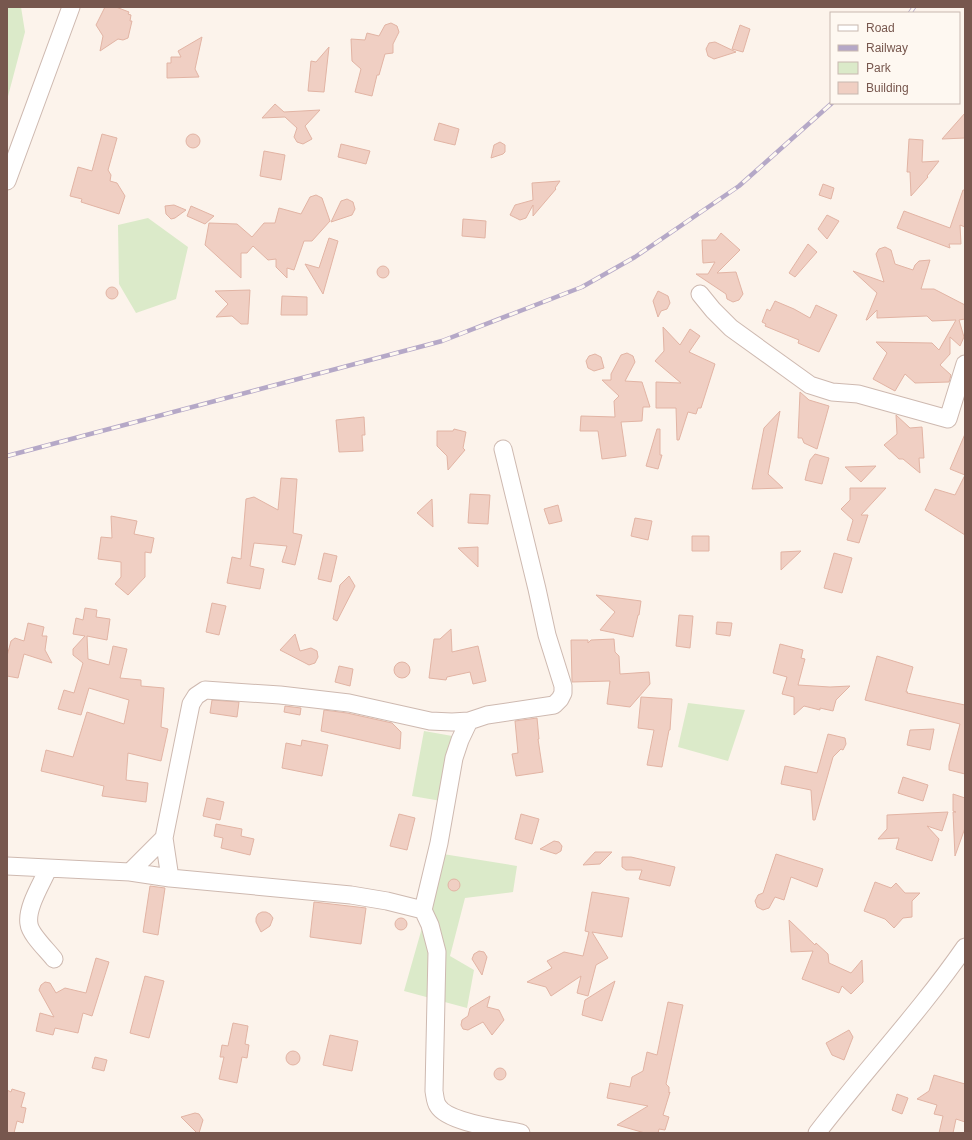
<svg xmlns="http://www.w3.org/2000/svg" width="972" height="1140" font-family="Arial,sans-serif">
	<style>
		.green { fill: #dbeac9 }
		.building { fill: #f0cfc3; stroke: #e2b4a4 }
		.lines { fill: none; stroke-linecap: round; stroke-linejoin: round }
		.minor-casing { stroke: #ceb9b0; stroke-width: 19 }
		.minor { stroke: #fff; stroke-width: 17 }
		.rail-casing { stroke: #b5a8c7; stroke-width: 4.5 }
		.rail { stroke: #fef8f1; stroke-width: 3; stroke-dasharray: 9; stroke-linecap: butt }
	</style>
	<rect width="100%" height="100%" fill="#fcf3eb"/>
	<!-- green -->
	<path class="green" d="M7 7H21L25 32 7 100Z
		M148 218 188 247 176 299 136 313 119 284 118 225Z
		M688 703 745 710 728 761 678 747Z
		M424 731 458 737 447 802 412 796Z
		M443 854 517 866 513 892 465 898 450 956 474 970 467 1008 404 991Z"/>
	<!-- building -->
	<path class="building" d="M105 7H116L129 12 128 14 131 15 130 21H132L128 38 123 40 118 39 100 51 103 36 96 25Z
		M391 23 397 26 399 32 393 44V53L385 54 379 75H377L372 96 355 92 361 69 352 61 351 39 365 40 367 33 379 36 385 25Z
		M740 25 750 29 743 52 732 49Z
		M202 37 195 69 199 77 167 78V63H171V57H181L178 51Z
		M715 42 736 52 714 59 708 56 706 49 709 43Z
		M329 47 324 92 308 91 311 61 316 62Z
		M275 104 284 112 320 110 305 126 312 139 303 144 297 142 294 137 297 128 285 117 262 118Z
		M965 113V138L942 139Z
		M439 123 459 129 455 145 434 140Z
		M186 141a7 7 0 1 1 14 0a7 7 0 1 1-14 0Z
		M102 134 117 138 108 170 111 175 110 181 117 183 125 196 119 214 81 202 82 199 70 196 78 167 92 171Z
		M909 139 923 140 922 162 939 161 927 176 928 177 911 196 910 172H907Z
		M500 142 505 145V152L503 154 491 158 494 145Z
		M341 144 370 151 366 164 338 157Z
		M264 151 285 155 281 180 260 176Z
		M560 181 555 188 556 189 533 216V205L526 218 520 220 510 215 515 205 533 200 532 183Z
		M823 184 834 188 831 199 819 195Z
		M963 190H965V227L960 225 961 244H949L950 248 897 228 904 211 950 228Z
		M316 195 322 198 330 221 312 241H304L294 270 287 268V278L276 267V259L268 260 253 246 247 253H241V278L205 245 209 223 237 224 252 237 264 223H275L279 208 301 214 310 197Z
		M347 199 353 202 355 209 352 215 331 222 341 201Z
		M174 205 186 210 175 218 171 219 166 214 165 206Z
		M191 206 214 216 205 224 187 216Z
		M827 215 839 221 827 239 818 229Z
		M463 219 486 221 485 238 462 236Z
		M721 233 740 250 717 273 736 272 743 294 739 300 733 302 727 299 726 294 696 274H708L715 262 703 263 702 240H716Z
		M329 238 338 241 323 294 305 264 319 268Z
		M808 244 817 252 795 277 789 273Z
		M885 247 891 250 895 264 913 270 915 265 919 261 930 260 921 289H934L965 305V319L959 320 964 337 960 346 950 337V354L940 365 951 375 949 382 915 383 905 374 895 391 873 379 887 353 876 342 932 343 939 350 956 320 932 321 927 316 877 318V310L867 320H866L877 293 853 271 884 282 876 254 879 249Z
		M377 272a6 6 0 1 1 12 0a6 6 0 1 1-12 0Z
		M106 293a6 6 0 1 1 12 0a6 6 0 1 1-12 0Z
		M250 290 248 324H241L232 316 216 317 228 304 215 291Z
		M658 291 668 296 670 303 667 309 661 311 658 317 653 301Z
		M282 296 307 297V315H281Z
		M775 301 794 309 810 318 816 305 837 315 819 352 798 343 799 340 765 326 766 324 762 322 767 309 770 311Z
		M663 327 680 345 690 329 700 336 689 352 715 364 701 408H698L696 414 688 412 679 440H677L676 408H656V382L681 383 655 361 664 351Z
		M627 353 633 356 635 362 625 381 642 382 650 407H643L642 421 621 422 626 456 602 459 598 431H580L581 416 615 417 614 401 619 396 602 380H611V374L621 355Z
		M595 354 601 357 604 368 594 371 588 368 586 361 589 356Z
		M800 392 809 400 829 406 817 449 804 443 802 438H798Z
		M780 411 768 474 783 488 752 489 764 428Z
		M896 415 910 428 922 427 924 458H919L920 473 903 459H899L884 445 897 434Z
		M364 417 365 435H362L363 451 339 452 336 420Z
		M454 429 466 432 463 448 465 450 448 470 447 456 437 446V431H453Z
		M657 429H660V455H662L658 469 646 466Z
		M965 434V535L925 510 935 489 955 495 965 475 950 469Z
		M815 454 829 458 822 484 805 480 810 460Z
		M876 466 861 482 845 467Z
		M281 478 297 479 293 533 302 535 295 565 282 562 287 546 254 543 250 566 264 569 260 589 227 583 232 557 241 559 246 499 254 497 278 510Z
		M850 488H886L861 515H868L859 543 847 540 853 520 841 509 850 500Z
		M470 494 490 495 488 524 468 523Z
		M432 499 433 527 417 513Z
		M558 505 562 521 549 524 544 509Z
		M111 516 137 521 134 534 154 538 151 553 145 552V577L128 595 115 584 121 577V562L98 559 101 537 112 538Z
		M635 518 652 521 648 540 631 536Z
		M692 536H709V551H692Z
		M478 547V567L458 548Z
		M801 551 781 570V552Z
		M324 553 337 556 331 582 318 579Z
		M834 553 852 558 842 593 824 588Z
		M349 576 355 586 337 621 333 619 340 585Z
		M596 595 641 601 639 615H638L633 637 600 630 615 612Z
		M212 603 226 606 219 635 206 632Z
		M85 608 97 610 96 617 110 619 107 640 87 636 88 659 109 665 113 646 127 649 120 678 141 680V686L164 688 161 727 168 729 161 761 128 753 126 780 148 783 146 802 102 796 104 786 41 771 46 750 73 757 87 712 124 724 129 700 89 688 81 715 58 709 64 690 74 693 83 663 73 655V649L85 636 73 634 76 618 83 620Z
		M679 615 693 616 690 648 676 646Z
		M717 622 732 623 730 636 716 634Z
		M28 623 44 627 42 636H47L45 650 52 663 24 654 18 678 7 676V656L11 641 15 638 24 641Z
		M451 629 452 652 478 646 486 681 473 684 470 672 447 677 446 680 429 678 434 639H440Z
		M295 634 300 651 311 648 317 651 318 657 315 663 309 665 280 650Z
		M614 639 615 652 619 656 620 674 649 672 650 684 630 707 607 704 610 681 572 682V681L571 640H588V643L591 640Z
		M780 644 803 650 801 658 805 659 798 685 830 687 850 686 836 700 833 711 820 708V710L804 706 794 715V697L782 694 787 677 773 673Z
		M877 656 913 667 906 692H908L907 693 965 705V774L949 770V765L960 724 865 700Z
		M394 670a8 8 0 1 1 16 0a8 8 0 1 1-16 0Z
		M339 666 353 669 350 686 335 682Z
		M641 697 672 699 670 730H669L662 767 647 765 654 730 638 728Z
		M212 700 239 702 237 717 210 713Z
		M285 706 301 708 300 715 284 712Z
		M324 710 347 713 392 723 401 732 400 749 321 731Z
		M537 718 539 739H538L543 772 516 776 512 754 518 753 515 721Z
		M934 729 930 750 907 745 910 730Z
		M828 734 845 738 846 744 843 750 841 749 833 757 815 820H813L811 790 781 784 785 766 817 773Z
		M302 740 328 745 322 776 282 768 286 743 301 746Z
		M903 777 928 785 923 801 898 793Z
		M953 794 965 798V828L955 856 953 812H956L953 811Z
		M207 798 224 802 220 820 203 816Z
		M948 812 942 831 927 826 939 839 932 861 896 849 899 838 878 839 887 829V815Z
		M399 814 415 818 407 850 390 846Z
		M521 814 539 819 532 844 515 839Z
		M216 824 242 829 241 836 254 839 250 855 221 848 223 838 214 836Z
		M554 841 559 842 562 846 561 851 556 854 540 849Z
		M595 852H612L600 864 583 865Z
		M776 854 823 869 817 887 791 877 784 900 775 897 769 908 763 910 757 907 755 901 758 895 763 893Z
		M622 857H631L675 867 670 886 639 879 642 870H626L622 867Z
		M448 885a6 6 0 1 1 12 0a6 6 0 1 1-12 0Z
		M875 882 891 888 896 883 905 893H920L912 901V917L903 918 894 928 885 919 864 911Z
		M150 886 165 888 158 935 143 932Z
		M592 892 629 898 622 937 592 932 608 958 596 965 588 996 577 993 581 976 551 996 546 987 527 982 552 968 547 961 564 952 583 956 589 932 585 931Z
		M314 902 366 908 361 944 310 937Z
		M262 912H266L270 914 273 918 270 926 261 932 256 922V918L258 914Z
		M395 924a6 6 0 1 1 12 0a6 6 0 1 1-12 0Z
		M789 920 815 945 816 943 828 954 829 963 851 973 862 960 863 982 851 994 842 986 839 993 802 979 813 951 791 952Z
		M479 951 484 952 487 957 482 975 472 959 474 954Z
		M96 958 109 962 92 1016 83 1013 78 1033 55 1028 53 1035 36 1031 40 1013 54 1017 39 990 41 985 45 982 50 983 56 993 65 988 86 993Z
		M145 976 164 981 149 1038 130 1033Z
		M615 981 602 1021 582 1015 585 1000Z
		M490 996 487 1007 499 1010 504 1020 492 1035 483 1022 468 1030 463 1029 461 1025 462 1020 468 1016 470 1008Z
		M668 1002 683 1005 666 1084 669 1087V1093L670 1092 663 1115 669 1117 665 1130 659 1129 658 1133H645L617 1125 648 1106 607 1098 610 1083 630 1087 632 1077 643 1071 647 1052 657 1055Z
		M233 1023 248 1026 245 1044 249 1045 247 1058 242 1057 237 1083 219 1079 224 1057H220L222 1045 228 1046Z
		M849 1030 853 1037 844 1060 832 1055 826 1043Z
		M330 1035 358 1041 352 1071 323 1065Z
		M286 1058a7 7 0 1 1 14 0a7 7 0 1 1-14 0Z
		M95 1057 107 1060 104 1071 92 1068Z
		M494 1074a6 6 0 1 1 12 0a6 6 0 1 1-12 0Z
		M934 1075 965 1084V1122L956 1119 953 1133H939L943 1116 934 1114 937 1105 917 1099 929 1091Z
		M12 1089 25 1093 21 1107 26 1108 23 1123 17 1121 14 1133H7V1090L11 1092Z
		M897 1094 908 1098 902 1114 892 1110Z
		M195 1113 199 1114 203 1120 199 1133H197L181 1117Z"/>
	<g class="lines">
		<!-- minor casing -->
		<g class="minor-casing">
			<path id="minor" d="M7 181 71 7
				M700 294 713 310 731 328 810 385 832 392 858 394 948 419 965 364
				M469 721 460 740 454 758 439 843 423 910 430 925 437 952 434 1091C435 1096 435 1102 438 1106 448 1123 503 1129 521 1133
				M7 866 130 872 170 878 351 895 387 901 423 910
				M48 869C42 883 26 908 29 924 30 934 47 950 54 959
				M130 872 164 838
				M170 878 164 838 191 704 196 696 205 690 280 695 349 703 430 721 452 722 469 721 487 715 554 705 560 699 563 693V686L547 635 537 589 503 449
				M817 1133C865 1070 920 1012 965 947"/>
		</g>
		<!-- minor -->
		<use href="#minor" class="minor"/>
		<!-- rail casing -->
		<g class="rail-casing">
			<path id="rail" d="M910 13 914 7
				M7 456 442 341 582 287 635 257 739 186 832 103"/>
		</g>
		<!-- rail -->
		<use href="#rail" class="rail"/>
	</g>
	<!-- border -->
	<rect width="972" height="1140" fill="none" stroke="#77574e" stroke-width="16"/>
	<!-- legend -->
	<rect x="830" y="12" width="130" height="92" fill="#fef8f1" stroke="#c8b8b0"/>
	<rect x="838" y="25" width="20" height="6" fill="#ffffff" stroke="#c8b8b0"/>
	<text x="866" y="32" font-size="12" fill="#77574e">Road</text>
	<rect x="838" y="45" width="20" height="6" fill="#b5a8c7" stroke="#c8b8b0"/>
	<text x="866" y="52" font-size="12" fill="#77574e">Railway</text>
	<rect x="838" y="62" width="20" height="12" fill="#dbeac9" stroke="#c8b8b0"/>
	<text x="866" y="72" font-size="12" fill="#77574e">Park</text>
	<rect x="838" y="82" width="20" height="12" fill="#f0cfc3" stroke="#c8b8b0"/>
	<text x="866" y="92" font-size="12" fill="#77574e">Building</text>
</svg>
